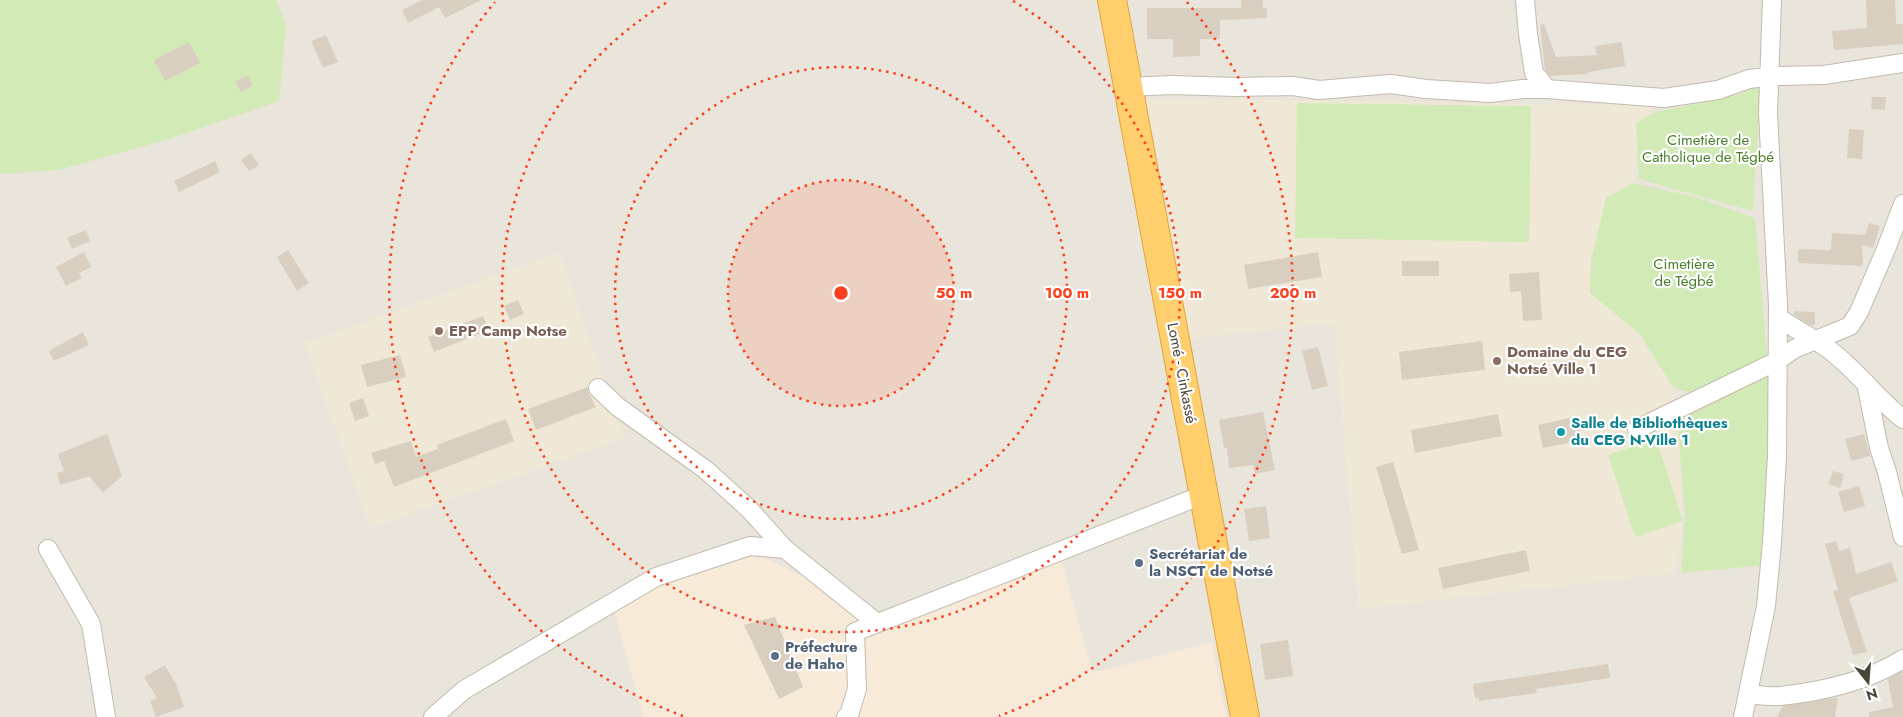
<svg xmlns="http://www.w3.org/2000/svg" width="1903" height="717" font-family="Jost,sans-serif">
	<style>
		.residential { fill: #eae5da }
		.commercial { fill: #f7ead8 }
		.education { fill: #efe8d6 }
		.green { fill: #d2eab5 }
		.building { fill: #d8cfc1 }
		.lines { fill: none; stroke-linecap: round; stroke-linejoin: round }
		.street-casing { stroke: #c2bbae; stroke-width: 20 }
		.highway-casing { stroke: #e0a43c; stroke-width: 30 }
		.street { stroke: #fff; stroke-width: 18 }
		.highway { stroke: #ffcf6e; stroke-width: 28 }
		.ring { fill: none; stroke: #fc3f1d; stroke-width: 2.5; stroke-dasharray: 2.5 5 }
		.education-dot { fill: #8d6e63; stroke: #fff; stroke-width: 2 }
		.culture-dot { fill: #0f9aa8; stroke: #fff; stroke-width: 2 }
		.service-dot { fill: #5c6f8a; stroke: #fff; stroke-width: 2 }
		.labels { text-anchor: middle; stroke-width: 4.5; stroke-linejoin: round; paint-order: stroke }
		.park-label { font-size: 15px; fill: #4a7f2a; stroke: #fff }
		.education-label { font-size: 15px; font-weight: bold; fill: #785e54; stroke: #fff; text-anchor: start }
		.street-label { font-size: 15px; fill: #4b4439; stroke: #fff }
		.culture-label { font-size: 15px; font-weight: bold; fill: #0d838f; stroke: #fff; text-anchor: start }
		.service-label { font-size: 15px; font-weight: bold; fill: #4e5e75; stroke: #fff; text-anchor: start }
		.centre { fill: #fc3f1d; stroke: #fff; stroke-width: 2.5 }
		.ring-label { font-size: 15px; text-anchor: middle; font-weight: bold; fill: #fc3f1d; stroke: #fff; stroke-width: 4.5; stroke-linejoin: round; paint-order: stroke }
	</style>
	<rect width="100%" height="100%" fill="#f6f3ec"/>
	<!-- residential -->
	<path class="residential" d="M70 0H1903V717H0V144Z"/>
	<!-- commercial -->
	<path class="commercial" d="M753 553 811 580 859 620 899 622 1061 557 1092 673 1212 642 1226 717H643L614 609 661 581Z"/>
	<!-- education -->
	<path class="education" d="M1146 98 1654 106 1637 148 1633 183 1606 198 1590 293 1632 327 1671 384 1677 415 1683 521 1675 573 1359 609 1334 323 1185 339Z
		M559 253 625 438 370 528 305 343Z"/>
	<!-- green -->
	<path class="green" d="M0 0H276L286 25 279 101 169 139 58 170 0 174Z
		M1761 83 1753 211 1639 179 1636 124 1652 113 1739 95Z
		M1297 103 1531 106 1529 242 1295 238Z
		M1633 183 1699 198 1755 218 1767 356 1692 393 1674 388 1640 334 1590 293 1591 261 1606 198Z
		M1769 376 1764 565 1681 573 1685 516 1677 415Z
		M1656 439 1683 521 1635 537 1608 455Z"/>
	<!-- building -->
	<path class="building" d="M422 0H481L445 18 439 7 408 23 402 10Z
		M1241 0H1263V8H1267V18L1220 20V39H1200V56L1173 57V39H1147V8H1241Z
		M1866 0H1895L1896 24H1903V44L1834 50 1832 31 1867 28Z
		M1544 24 1556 57 1597 55 1595 46 1622 42 1625 66 1588 72V74L1550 76 1545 70 1540 25Z
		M326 35 338 62 323 68 311 41Z
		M189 42 200 63 165 81 154 60Z
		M247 75 253 85 241 92 235 82Z
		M1872 97H1886L1885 110 1871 109Z
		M1849 129 1864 130 1862 159 1847 158Z
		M251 153 259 165 249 171 241 160Z
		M215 161 220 172 179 192 174 181Z
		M1869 223 1880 226 1873 248 1862 245 1863 266 1798 263V249L1831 250 1832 233 1865 235Z
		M86 230 90 241 72 249 67 238Z
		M288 250 309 283 297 291 277 257Z
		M84 252 91 267 79 273 82 278 66 286 56 267Z
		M1318 252 1322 277 1248 289 1244 265Z
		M1402 261H1439V276H1402Z
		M1539 272 1542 320 1523 321 1521 291 1510 292 1509 274Z
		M518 300 524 314 510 320 504 306Z
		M1794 311 1815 312V325H1810L1794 315Z
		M483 316 489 330 434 352 428 337Z
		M83 332 89 345 54 361 49 351Z
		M1482 341 1485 370 1402 380 1399 352Z
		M1318 347 1328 386 1312 390 1302 351Z
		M400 355 406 377 367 387 361 365Z
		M588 387V391L596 407 536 430 528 409Z
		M363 398 369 416 355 421 349 403Z
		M1263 412 1275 470 1255 474 1253 465 1229 468 1227 448H1224L1219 420Z
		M1498 414 1502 436 1415 453 1411 430Z
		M1578 416 1583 440 1543 448 1538 425Z
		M506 419 514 441 394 487 384 461 375 464 371 453 411 441 416 457 438 449 437 445Z
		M107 434 122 476 103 493 92 480 90 476 60 485 57 473 64 471 58 454Z
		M1864 434 1870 456 1851 461 1845 439Z
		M1393 462 1419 550 1402 554 1376 467Z
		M1833 471 1844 474 1840 488 1828 484Z
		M1859 486 1865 506 1844 512 1838 492Z
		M1266 506 1270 538 1249 541 1244 509Z
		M1836 541 1839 551 1850 548 1856 574 1891 562 1898 581 1849 598 1867 652 1853 655 1833 591 1838 590 1825 544Z
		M1526 550 1530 571 1443 589 1438 568Z
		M775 617 803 687 779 699 744 625Z
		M1288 640 1293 676 1265 680 1260 644Z
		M1608 664 1610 678 1536 689 1537 693 1479 701V698H1475L1473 684Z
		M165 665 176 684 184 707 156 717 150 701 157 698 144 677Z
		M1903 671V717H1869V712L1893 707 1888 679Z
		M1834 698H1838L1835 717H1777L1783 706Z"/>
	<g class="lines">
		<!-- street casing -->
		<g class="street-casing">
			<path id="street" d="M1525 0 1528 34 1534 73 1547 89
				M1127 87 1172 85 1236 87 1293 86 1319 90 1391 84 1426 89 1490 93 1523 89H1547L1664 98 1718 90 1749 79 1775 76 1824 75 1903 63
				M1778 317C1793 328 1811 337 1827 348 1855 368 1876 398 1903 419
				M1866 383 1879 448 1887 472 1903 537
				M598 388 618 407 706 470 749 509 785 549
				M1637 429 1777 361 1794 349 1850 326 1859 312 1886 249 1903 204
				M48 549 91 624 106 717
				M1749 694C1759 695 1770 697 1780 696 1820 692 1869 681 1903 659
				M433 717 464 690 656 577 750 546 785 549 877 623
				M846 717 849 715 857 689 855 632 1205 494
				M1743 717 1766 606 1772 543 1777 456 1778 305 1768 113 1772 0"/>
		</g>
		<!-- highway casing -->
		<g class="highway-casing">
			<path id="highway" d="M1112 0 1245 717"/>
		</g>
		<!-- street -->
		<use href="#street" class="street"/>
		<!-- highway -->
		<use href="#highway" class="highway"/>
	</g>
	<!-- distance rings -->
	<circle cx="841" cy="293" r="113" fill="#fc3f1d" fill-opacity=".12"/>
	<g class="ring">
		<circle cx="841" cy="293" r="113"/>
		<circle cx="841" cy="293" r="226"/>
		<path d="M1013 1A339 339 0 1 1 669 1"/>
		<path d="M683 716A452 452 0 0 1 495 2M1187 2A452 452 0 0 1 999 716"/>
	</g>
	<!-- markers -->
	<g class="education-dot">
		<circle cx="439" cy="331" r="5"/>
		<circle cx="1497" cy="361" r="5"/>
	</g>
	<circle class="culture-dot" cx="1561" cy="432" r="5"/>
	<g class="service-dot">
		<circle cx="1139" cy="563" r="5"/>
		<circle cx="775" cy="656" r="5"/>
	</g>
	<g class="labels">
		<!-- park labels -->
		<g class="park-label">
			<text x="1708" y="145">Cimetière de<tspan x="1708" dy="17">Catholique de Tégbé</tspan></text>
			<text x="1684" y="269">Cimetière<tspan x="1684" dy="17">de Tégbé</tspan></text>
		</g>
		<!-- education labels -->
		<g class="education-label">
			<text x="449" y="336">EPP Camp Notse</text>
			<text x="1507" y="357">Domaine du CEG<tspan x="1507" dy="17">Notsé Ville 1</tspan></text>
		</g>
		<!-- street labels -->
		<g class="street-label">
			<text transform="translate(1182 373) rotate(79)" y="5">Lomé - Cinkassé</text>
		</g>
		<!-- culture labels -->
		<g class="culture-label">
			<text x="1571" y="428">Salle de Bibliothèques<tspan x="1571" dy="17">du CEG N-Ville 1</tspan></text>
		</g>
		<!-- service labels -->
		<g class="service-label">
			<text x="1149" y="559">Secrétariat de<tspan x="1149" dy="17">la NSCT de Notsé</tspan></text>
			<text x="785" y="652">Préfecture<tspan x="785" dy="17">de Haho</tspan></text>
		</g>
	</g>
	<circle cx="841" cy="293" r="8" class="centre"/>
	<g class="ring-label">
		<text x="954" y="298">50 m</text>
		<text x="1067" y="298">100 m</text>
		<text x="1180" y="298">150 m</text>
		<text x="1293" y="298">200 m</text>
	</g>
	<!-- north arrow -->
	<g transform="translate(1868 682) rotate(163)" stroke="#ffffff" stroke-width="4" paint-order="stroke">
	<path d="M0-4L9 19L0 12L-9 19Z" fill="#4b4439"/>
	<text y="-8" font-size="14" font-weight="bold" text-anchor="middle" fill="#4b4439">N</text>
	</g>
</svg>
